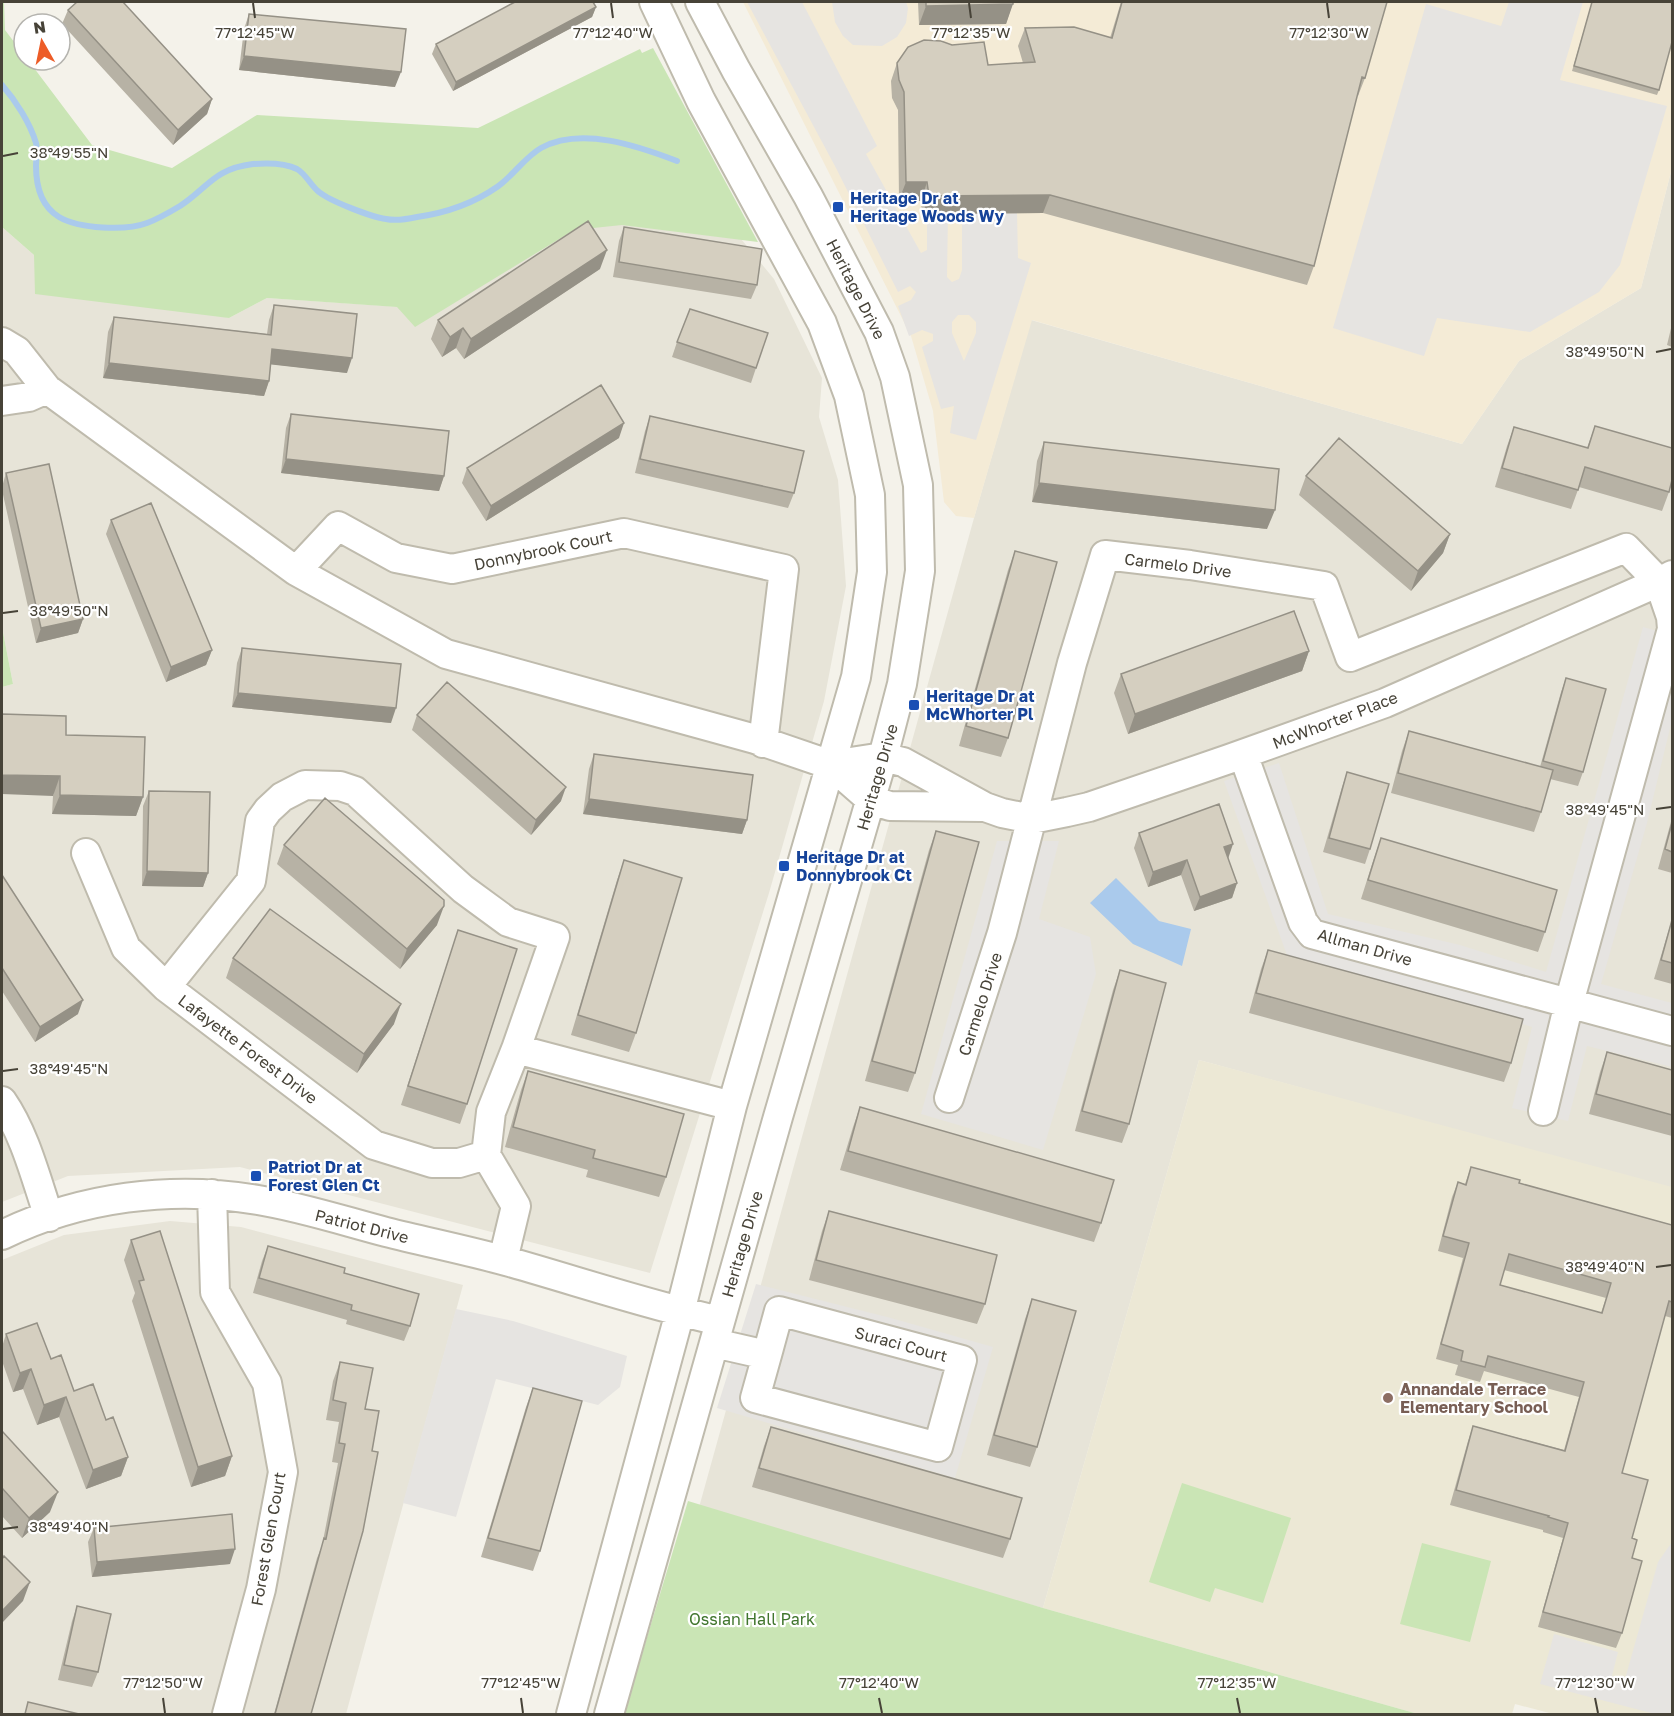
<svg xmlns="http://www.w3.org/2000/svg" width="1674" height="1716" font-family="'Golos Text',sans-serif">
	<style>
		.residential { fill: #e7e4d8 }
		.commercial { fill: #f4ebd6 }
		.education { fill: #ece8d5 }
		.green { fill: #cae5b5 }
		.parking { fill: #e6e4e1; fill-rule: evenodd }
		.water { fill: #aacaec }
		.lines { fill: none; stroke-linecap: round; stroke-linejoin: round }
		.stream { stroke: #aacaec; stroke-width: 6 }
		.minor-casing { stroke: #bfbbad; stroke-width: 32 }
		.minor { stroke: #fff; stroke-width: 28 }
		.wall { fill: #b7b2a5; fill-rule: evenodd }
		.shaded-wall { fill: #959186 }
		.building { fill: #d5cfc0; stroke: #959186; stroke-width: 1.5; fill-rule: evenodd }
		.ticks { fill: none; stroke: #474338; stroke-width: 2 }
		.transit-dot { fill: #1a4fb4; stroke: #fff; stroke-width: 2 }
		.education-dot { fill: #8d6e63; stroke: #fff; stroke-width: 2 }
		.labels { text-anchor: middle; stroke-width: 4.5; stroke-linejoin: round; paint-order: stroke }
		.transit-label { font-size: 16px; font-weight: bold; fill: #164399; stroke: #fff; text-anchor: start }
		.street-label { font-size: 16px; fill: #474338; stroke: #fff }
		.education-label { font-size: 16px; font-weight: bold; fill: #785e54; stroke: #fff; text-anchor: start }
		.park-label { font-size: 16px; fill: #41762e; stroke: #fff }
		.ticks-label { font-size: 15px; text-anchor: middle; fill: #474338; stroke: #fff; stroke-width: 4.5; stroke-linejoin: round; paint-order: stroke }
	</style>
	<rect width="100%" height="100%" fill="#f4f2ea"/>
	<!-- residential -->
	<path class="residential" d="M1672 168V1189L1199 1060 1043 1608 698 1511 974 518 1031 320 1462 444 1519 361 1641 288Z
		M578 201 732 228 774 279 822 378 819 417 838 480 846 586 824 701 769 893 650 1273 240 1167 68 1176 2 1202V687L13 684 2 627V227L34 255 229 318 267 298 401 307Z
		M170 1221 241 1227 463 1285 346 1714H2V1260L64 1235Z"/>
	<!-- commercial -->
	<path class="commercial" d="M743 2H1672V168L1641 288 1519 361 1462 444 1032 320 974 518 956 516 944 502 933 411 911 336Z"/>
	<!-- education -->
	<path class="education" d="M1199 1060 1672 1187V1714H1553L1515 1704 1512 1714H1418L1043 1608Z"/>
	<!-- green -->
	<path class="green" d="M2 2H4L5 30 24 55V60H28L92 145 172 168 257 115 478 128 640 49 642 53 653 48 758 242 622 225 574 230 415 327 397 307 267 298 229 318 35 294 34 255 2 227Z
		M2 627 13 684 2 687Z
		M1182 1483 1291 1518 1263 1603 1215 1588 1210 1602 1149 1582Z
		M688 1501 1043 1608 1418 1714H624Z
		M1422 1543 1491 1561 1470 1642 1400 1624Z"/>
	<!-- parking -->
	<path class="parking" d="M747 2H802L877 146 866 154 921 253 927 250V214H948L947 277 952 282 959 279 962 270V214L1017 213 1018 258 1031 263 976 440 950 433 954 406 941 409 922 347 933 341V334L922 330 909 336 898 306 911 300 916 292 910 286 898 292 836 168ZM958 315H969L976 322V333L964 361 952 333V322Z
		M832 2H906L908 8 906 23 897 37 882 46 853 45 843 36 835 22Z
		M1509 2H1583L1560 80 1667 106 1620 265 1599 292 1530 332 1437 318 1424 356 1333 328 1426 4 1501 26Z
		M1643 627 1672 635V720L1647 823 1601 984 1672 1003V1067L1587 1046 1568 1121 1512 1108 1532 1027 1417 992 1288 958 1224 781 1279 763 1328 914 1460 945 1546 972Z
		M997 841H1059L1039 919 1090 937 1096 974 1043 1150 921 1114Z
		M756 1284 891 1318 993 1347 955 1478 717 1408Z
		M456 1309 513 1321 627 1356 620 1387 598 1405 496 1379 456 1517 403 1503Z
		M1672 1542V1714H1655L1540 1684 1554 1634 1618 1652 1612 1676 1625 1679 1658 1562Z"/>
	<!-- water -->
	<path class="water" d="M1116 878 1159 921 1191 929 1182 966 1133 944 1090 903Z"/>
	<g class="lines">
		<!-- stream -->
		<path class="stream" d="M2 85C16 101 30 123 36 143 38 150 36 159 36 166 36 185 41 206 59 217 79 229 126 231 147 223 158 219 170 212 180 206 208 188 213 169 253 164 266 163 285 163 297 169 306 174 311 186 319 192 330 201 371 217 386 219 395 221 408 219 417 217 445 213 474 203 497 187 513 176 525 157 541 148 581 126 638 146 677 161"/>
		<!-- minor casing -->
		<g class="minor-casing">
			<path id="minor" d="M2 342 17 351 47 389 296 571 338 526 396 558 452 569 624 533 784 569 763 743
				M2 401 29 397 47 389
				M296 571 446 654 755 739 831 765 871 800 890 806 983 807
				M1243 754 1303 922 1312 934 1672 1031
				M831 765 883 757 903 762 985 807 1002 813 1032 819 1067 812 1089 807 1229 759 1385 703 1659 582 1672 575
				M86 853 126 948 166 987
				M949 1098 1002 933 1072 663 1105 555 1190 565 1324 586 1350 657 1626 548 1659 582 1671 617 1672 629 1569 1003 1543 1111
				M2 1101C25 1134 36 1179 49 1217
				M486 1155 459 1163H432L374 1145 166 987 251 881 260 821 268 810 282 797 305 785 340 786 355 791 463 889 508 922 555 937 516 1049
				M212 1194 215 1292 267 1383 283 1472 261 1589 227 1714
				M2 1235C80 1197 172 1185 258 1200 301 1207 344 1221 386 1232 426 1242 466 1250 506 1261 577 1281 648 1305 720 1321
				M503 1260 516 1206 486 1155 491 1112 516 1049 732 1106
				M714 1343 767 1355 755 1398 938 1447 962 1360 779 1311 767 1355
				M571 1714 680 1312 732 1106 856 677 872 572 870 495 849 396 822 323 701 101 654 2
				M609 1714 778 1117 883 757 902 684 920 571 918 485 895 377 879 332 808 196 736 70 700 2"/>
		</g>
		<!-- minor -->
		<use href="#minor" class="minor"/>
	</g>
	<!-- wall -->
	<path class="wall" d="M918 2H1013L1006 24 919 25Z
		M1121 2H1387L1365 78 1358 96H1357L1314 266 1307 285 1043 213 922 214 921 201 899 200 898 110 892 98 891 81 897 63 988 65 1023 63 1018 46 1025 28 1110 38Z
		M1592 2 1659 90 1657 95 1572 71Z
		M596 7 592 17 453 91 432 54 436 44Z
		M68 10 212 99 207 114 173 145 62 24Z
		M249 14 395 87 239 70 244 29Z
		M624 227 757 285 751 299 613 277 619 241Z
		M600 269 464 359 456 348 442 357 431 339 438 320Z
		M274 305 347 373 271 364 269 381 264 396 103 378 108 332 114 317 267 334 269 320Z
		M1672 324V347L1667 345Z
		M677 342 756 368 751 383 672 357Z
		M291 414 444 476 439 491 281 473 286 428Z
		M650 416 794 493 788 508 635 473 645 431Z
		M1595 426 1669 492 1662 511 1579 487 1571 509 1495 487 1507 446 1514 427 1587 448Z
		M619 438 486 521 462 483 467 468Z
		M1044 442 1267 529 1032 502 1037 461Z
		M6 473 83 619 78 633 36 643 2 490V487Z
		M1306 476 1450 534 1443 553 1411 591 1299 495Z
		M111 520 212 650 206 665 166 682 106 534Z
		M1015 551 1008 738 1001 757 959 746 1008 570Z
		M242 648 391 723 232 707 237 663Z
		M1309 651 1302 671 1128 734 1114 693 1121 674Z
		M1566 678 1583 772 1578 786 1550 779 1541 812 1534 832 1391 793 1402 751 1409 731 1540 767 1561 692Z
		M417 715 561 801 531 835 412 730Z
		M66 735 143 797 136 816 52 814 53 796Z
		M594 754 747 820 742 834 583 814 589 769Z
		M1347 772 1370 849 1365 864 1323 852 1342 787Z
		M149 791 208 873 203 887 142 886 143 806Z
		M1672 818V873L1658 869Z
		M936 831 915 1073 908 1092 865 1081 929 850Z
		M1139 833 1228 859 1237 883 1232 898 1194 911 1181 875 1148 887 1134 848Z
		M1381 838 1545 932 1538 952 1361 899 1374 858Z
		M284 845 437 925 400 969 277 864Z
		M624 860 636 1033 629 1052 571 1035 617 880Z
		M2 875 78 1014 35 1042 2 991Z
		M1672 920V984L1654 979 1666 939Z
		M458 930 467 1104 460 1124 401 1105Z
		M1268 950 1511 1063 1504 1082 1249 1013 1261 969Z
		M233 958 394 1024 357 1073 226 978Z
		M1120 970 1129 1124 1122 1143 1075 1131 1113 990Z
		M1607 1052 1672 1070V1136L1589 1114 1600 1072Z
		M528 1071 666 1177 659 1197 586 1177 588 1170 505 1147 521 1090Z
		M860 1107 1101 1223 1094 1242 840 1170 853 1127Z
		M1471 1167 1519 1183 1672 1225V1318L1665 1316 1622 1473 1632 1538V1558L1622 1633 1616 1648 1538 1627 1563 1538 1543 1532V1530L1450 1505 1468 1441 1473 1426 1564 1450 1579 1397 1484 1371 1480 1382 1455 1375 1458 1365 1436 1359 1463 1258 1438 1251 1452 1197 1458 1182 1465 1184ZM1504 1270 1606 1298 1601 1313 1500 1285Z
		M829 1211 985 1304 977 1324 809 1280 822 1231Z
		M131 1240 232 1456 225 1476 191 1487 132 1301 135 1293 124 1260Z
		M268 1246 410 1326 404 1341 346 1324 347 1320 253 1293 262 1261Z
		M1032 1299 1037 1447 1030 1467 987 1455 1025 1319Z
		M6 1334 51 1359 74 1391 106 1420 128 1457 121 1476 86 1489 59 1417 37 1425 23 1389 13 1392 2 1361V1347Z
		M340 1362 365 1409 311 1714H274L317 1558 322 1546 338 1463 332 1462 339 1422 326 1420 333 1381Z
		M533 1388 540 1551 533 1571 481 1557 526 1407Z
		M771 1427 1010 1539 1003 1558 752 1487 764 1446Z
		M2 1431 50 1512 22 1538 2 1516Z
		M94 1528 230 1564 92 1577 88 1542Z
		M77 1606 98 1672 92 1687 58 1680 72 1621Z"/>
	<!-- shaded-wall -->
	<path class="shaded-wall" d="M1013 4 1006 24 919 25 926 6Z
		M596 7 592 17 453 91 456 82Z
		M244 56 401 72 395 87 239 70Z
		M212 99 207 114 173 145 178 130Z
		M906 182H927L921 201 899 200Z
		M1050 195 1043 213 922 214 929 196Z
		M607 250 600 269 464 359 471 339Z
		M463 328 456 348 442 357 450 337Z
		M272 349 352 358 347 373 267 364Z
		M109 363 269 381 264 396 103 378Z
		M624 423 619 438 486 521 491 506Z
		M286 459 444 476 439 491 281 473Z
		M1039 483 1275 510 1267 529 1032 502Z
		M1450 534 1443 553 1411 591 1418 571Z
		M83 619 78 633 36 643 41 628Z
		M212 650 206 665 166 682 171 667Z
		M1309 651 1302 671 1128 734 1135 714Z
		M238 693 396 708 391 723 232 707Z
		M2 775 60 776 53 796 2 794Z
		M566 787 561 801 531 835 536 820Z
		M60 795 143 797 136 816 52 814Z
		M589 799 747 820 742 834 583 814Z
		M1233 844 1228 859 1224 847Z
		M1187 860 1181 875 1148 887 1153 872Z
		M147 871 208 873 203 887 142 886Z
		M1237 883 1232 898 1194 911 1200 897Z
		M444 906 437 925 400 969 407 949Z
		M83 1000 78 1014 35 1042 40 1027Z
		M401 1004 394 1024 357 1073 364 1054Z
		M31 1369 23 1389 13 1392 20 1373Z
		M66 1397 59 1417 37 1425 44 1405Z
		M232 1456 225 1476 191 1487 198 1467Z
		M128 1457 121 1476 86 1489 93 1470Z
		M58 1492 50 1512 22 1538 29 1518Z
		M235 1549 230 1564 92 1577 97 1562Z
		M30 1582 23 1601 2 1623V1611Z"/>
	<!-- building -->
	<path class="building" d="M77 2H123L212 99 178 130 68 10Z
		M515 2H593L596 7 456 82 436 44Z
		M926 2H1013V4L926 6Z
		M1122 2H1387L1365 78 1362 77 1314 266 1050 195 929 196 927 182H906L904 92 899 80 897 63 908 47 924 40 941 41 952 45 984 42 988 65 1035 62 1025 28 1074 27 1112 38Z
		M1592 2H1672V42L1659 90 1574 66Z
		M249 14 406 29 401 72 244 56Z
		M588 221 607 250 471 339 463 328 450 337 438 320Z
		M624 227 762 249 757 285 619 262Z
		M274 305 357 314 352 358 272 349 269 381 109 363 114 317 271 335Z
		M690 309 768 333 756 368 677 342Z
		M601 385 624 423 491 506 467 468Z
		M291 414 449 431 444 476 286 459Z
		M650 416 804 451 794 493 640 459Z
		M1595 426 1672 448V480L1669 492 1585 467 1578 490 1502 468 1514 427 1588 448Z
		M1339 438 1450 534 1418 571 1306 476Z
		M1044 442 1279 469 1275 510 1039 483Z
		M49 464 83 619 41 628 6 473Z
		M151 503 212 650 171 667 111 520Z
		M1015 551 1057 562 1008 738 966 726Z
		M1294 611 1309 651 1135 714 1121 674Z
		M242 648 401 664 396 708 238 693Z
		M1566 678 1606 689 1583 772 1543 761Z
		M447 682 566 787 536 820 417 715Z
		M2 714 66 716V735L145 737 143 797 60 795V776L2 775Z
		M1409 731 1553 770 1541 812 1398 773Z
		M594 754 753 775 747 820 589 799Z
		M1347 772 1389 784 1370 849 1329 838Z
		M149 791 210 792 208 873 147 871Z
		M325 798 444 900V906L407 949 284 845Z
		M1219 804 1233 844 1224 847 1237 883 1200 897 1187 860 1153 872 1139 833Z
		M1672 823V852L1665 849Z
		M936 831 979 842 915 1073 872 1061Z
		M1381 838 1557 890 1545 932 1368 880Z
		M624 860 682 878 636 1033 578 1015Z
		M2 875 83 1000 40 1027 2 968Z
		M270 909 401 1004 364 1054 233 958Z
		M1672 920V963L1661 960Z
		M458 930 517 949 467 1104 408 1086Z
		M1268 950 1523 1019 1511 1063 1256 993Z
		M1120 970 1166 983 1129 1124 1082 1111Z
		M1607 1052 1672 1070V1115L1596 1094Z
		M528 1071 684 1114 666 1177 593 1158 595 1150 513 1127Z
		M860 1107 1114 1180 1101 1223 848 1151Z
		M1471 1167 1520 1180 1519 1183 1672 1225V1302L1669 1301 1622 1473 1648 1480 1632 1538 1637 1540 1632 1558 1642 1561 1622 1633 1543 1612 1568 1523 1548 1517 1549 1516 1456 1490 1473 1426 1565 1451 1584 1382 1488 1356 1485 1367 1461 1361 1463 1351 1441 1344 1469 1243 1443 1236 1458 1182 1466 1185ZM1509 1254 1611 1283 1602 1313 1500 1285Z
		M829 1211 997 1255 985 1304 816 1260Z
		M160 1231 232 1456 198 1467 139 1281 144 1280 131 1240Z
		M268 1246 345 1268 344 1273 419 1294 410 1326 351 1310 352 1305 259 1278Z
		M1032 1299 1076 1311 1037 1447 994 1435Z
		M37 1323 51 1359 61 1355 74 1391 93 1384 106 1420 113 1417 128 1457 93 1470 66 1397 44 1405 31 1369 20 1373 6 1334Z
		M340 1362 373 1368 365 1409 379 1411 372 1451 378 1452 363 1531 311 1714H275L324 1538 326 1539 345 1444 339 1443 346 1403 333 1400Z
		M533 1388 582 1401 540 1551 488 1538Z
		M771 1427 1022 1498 1010 1539 759 1468Z
		M2 1431 58 1492 29 1518 2 1488Z
		M232 1514 235 1549 97 1562 94 1528Z
		M4 1556 30 1582 2 1611V1559Z
		M77 1606 111 1614 98 1672 64 1665Z
		M28 1702 79 1714H25Z"/>
	<!-- ticks -->
	<path class="ticks" d="M253 3 255 18M611 3 613 18M969 3 971 18M1327 3 1329 18M3 156 18 153M1656 352 1671 349M3 613 18 611M1656 809 1671 807M3 1071 18 1069M1656 1267 1671 1265M3 1529 18 1527M163 1698 165 1713M521 1698 523 1713M879 1698 882 1713M1237 1698 1240 1713M1595 1698 1598 1713"/>
	<!-- markers -->
	<g class="transit-dot">
		<rect x="832" y="201" width="12" height="12" rx="3"/>
		<rect x="908" y="699" width="12" height="12" rx="3"/>
		<rect x="778" y="860" width="12" height="12" rx="3"/>
		<rect x="250" y="1170" width="12" height="12" rx="3"/>
	</g>
	<circle class="education-dot" cx="1388" cy="1398" r="6"/>
	<g class="labels">
		<!-- transit labels -->
		<g class="transit-label">
			<text x="850" y="204">Heritage Dr at<tspan x="850" dy="18">Heritage Woods Wy</tspan></text>
			<text x="926" y="702">Heritage Dr at<tspan x="926" dy="18">McWhorter Pl</tspan></text>
			<text x="796" y="863">Heritage Dr at<tspan x="796" dy="18">Donnybrook Ct</tspan></text>
			<text x="268" y="1173">Patriot Dr at<tspan x="268" dy="18">Forest Glen Ct</tspan></text>
		</g>
		<!-- street labels -->
		<g class="street-label">
			<text transform="translate(856 289) rotate(63)" y="6">Heritage Drive</text>
			<text transform="translate(543 550) rotate(-12)" y="6">Donnybrook Court</text>
			<text transform="translate(1178 565) rotate(7)" y="6">Carmelo Drive</text>
			<text transform="translate(1335 720) rotate(-21)" y="6">McWhorter Place</text>
			<text transform="translate(877 777) rotate(-74)" y="6">Heritage Drive</text>
			<text transform="translate(1365 947) rotate(16)" y="6">Allman Drive</text>
			<text transform="translate(980 1004) rotate(-72)" y="6">Carmelo Drive</text>
			<text transform="translate(248 1049) rotate(37)" y="6">Lafayette Forest Drive</text>
			<text transform="translate(362 1226) rotate(14)" y="6">Patriot Drive</text>
			<text transform="translate(742 1244) rotate(-74)" y="6">Heritage Drive</text>
			<text transform="translate(901 1344) rotate(15)" y="6">Suraci Court</text>
			<text transform="translate(268 1539) rotate(-80)" y="6">Forest Glen Court</text>
		</g>
		<!-- education labels -->
		<g class="education-label">
			<text x="1400" y="1395">Annandale Terrace<tspan x="1400" dy="18">Elementary School</tspan></text>
		</g>
		<!-- park labels -->
		<g class="park-label">
			<text x="752" y="1625">Ossian Hall Park</text>
		</g>
	</g>
	<g class="ticks-label">
		<text x="255" y="38">77°12'45"W</text>
		<text x="613" y="38">77°12'40"W</text>
		<text x="971" y="38">77°12'35"W</text>
		<text x="1329" y="38">77°12'30"W</text>
		<text x="69" y="158">38°49'55"N</text>
		<text x="1605" y="357">38°49'50"N</text>
		<text x="69" y="616">38°49'50"N</text>
		<text x="1605" y="815">38°49'45"N</text>
		<text x="69" y="1074">38°49'45"N</text>
		<text x="1605" y="1272">38°49'40"N</text>
		<text x="69" y="1532">38°49'40"N</text>
		<text x="163" y="1688">77°12'50"W</text>
		<text x="521" y="1688">77°12'45"W</text>
		<text x="879" y="1688">77°12'40"W</text>
		<text x="1237" y="1688">77°12'35"W</text>
		<text x="1595" y="1688">77°12'30"W</text>
	</g>
	<!-- border -->
	<rect width="1674" height="1716" fill="none" stroke="#474338" stroke-width="6"/>
	<!-- north arrow -->
	<g transform="translate(42 42) rotate(351)"><circle r="28" fill="#ffffff" stroke="#b5b4af" stroke-width="1.5"/>
	<path d="M0-4.5L10 22L0 15L-10 22Z" fill="#ed5c27"/>
	<text y="-9" font-size="16" font-weight="bold" text-anchor="middle" fill="#474338">N</text>
	</g>
</svg>
